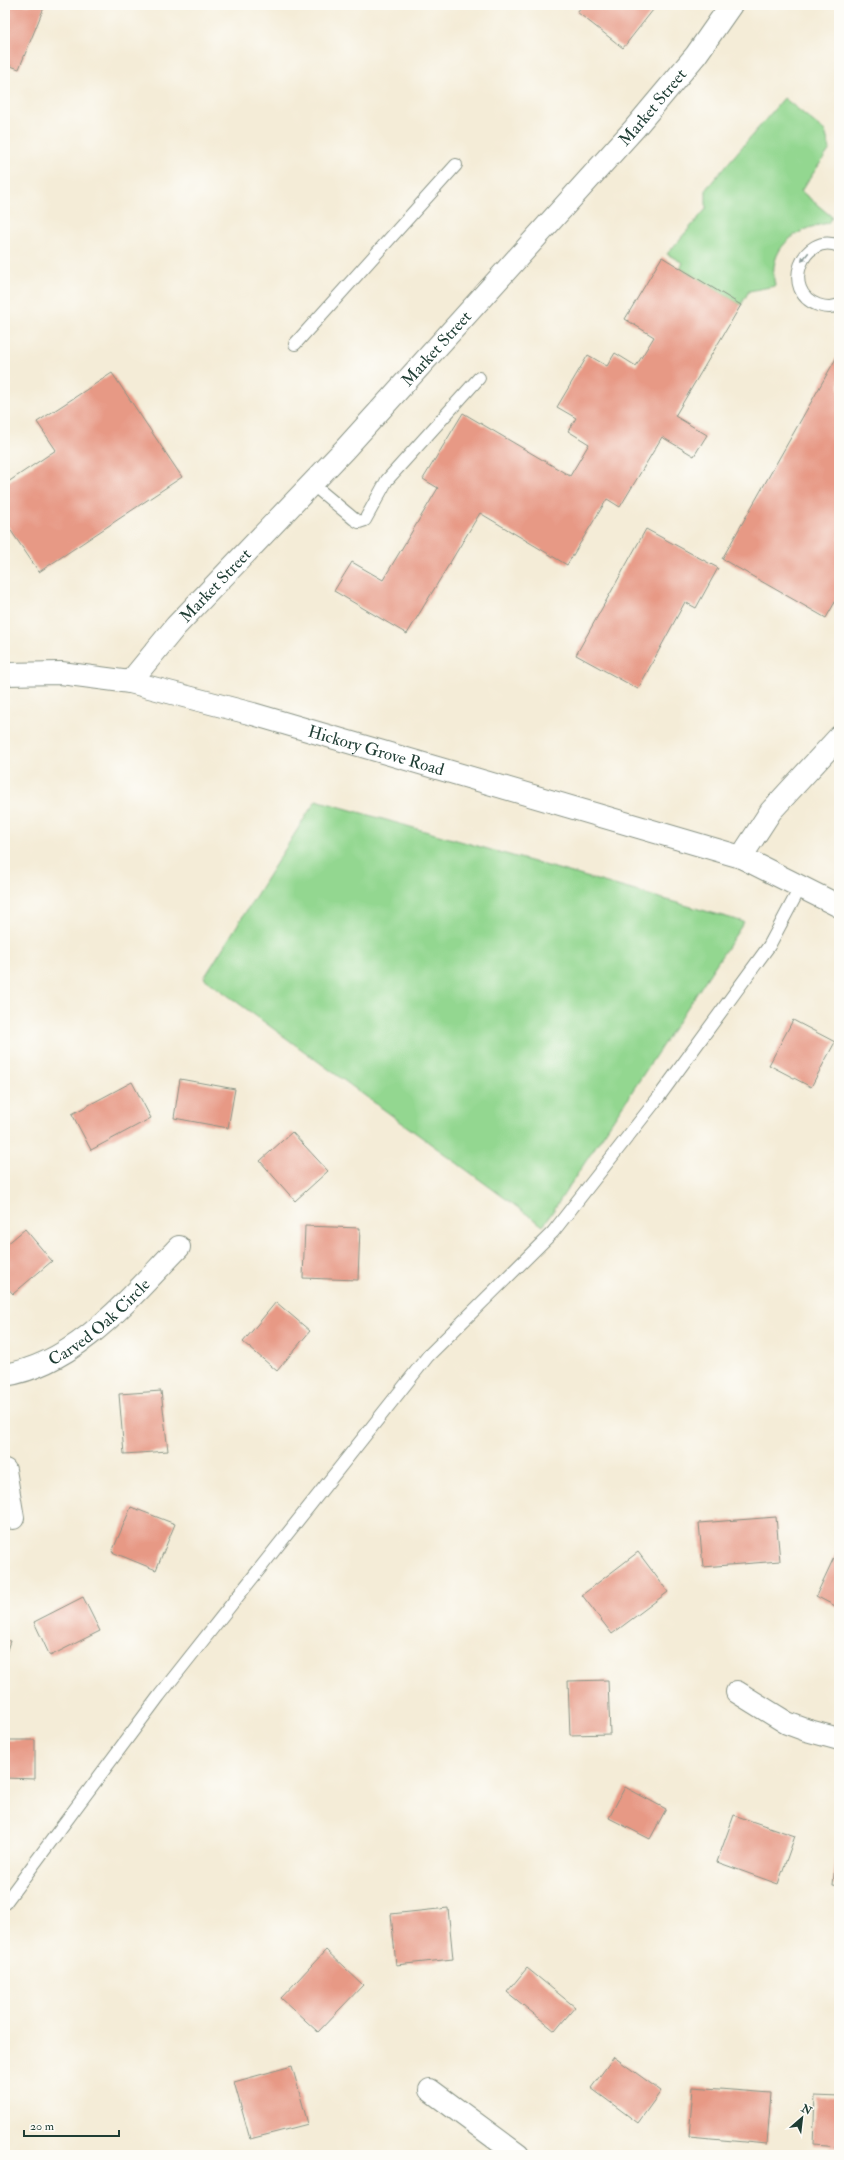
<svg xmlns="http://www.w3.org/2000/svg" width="844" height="2160" font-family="'IM FELL Double Pica',serif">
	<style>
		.green { fill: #93d790; stroke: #598a62 }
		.building { fill: #e79985 }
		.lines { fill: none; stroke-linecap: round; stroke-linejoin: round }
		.service-casing { stroke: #8a9486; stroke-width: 14 }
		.minor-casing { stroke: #8a9486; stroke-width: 24 }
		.tertiary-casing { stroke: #8a9486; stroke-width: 24 }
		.service { stroke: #fff; stroke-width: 12 }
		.minor { stroke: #fff; stroke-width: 22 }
		.tertiary { stroke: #fff; stroke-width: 22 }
		.oneway { fill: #8f9e9a }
		.labels { text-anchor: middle; stroke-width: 3; stroke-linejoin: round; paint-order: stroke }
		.street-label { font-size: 17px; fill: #1f3d34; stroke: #fdfcf7 }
	</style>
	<rect width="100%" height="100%" fill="#fdfcf7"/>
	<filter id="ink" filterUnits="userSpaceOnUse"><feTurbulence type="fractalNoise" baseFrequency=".025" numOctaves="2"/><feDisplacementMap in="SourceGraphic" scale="8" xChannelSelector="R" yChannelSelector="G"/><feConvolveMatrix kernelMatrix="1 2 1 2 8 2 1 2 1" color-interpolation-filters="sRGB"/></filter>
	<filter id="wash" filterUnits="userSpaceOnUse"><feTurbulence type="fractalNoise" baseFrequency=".012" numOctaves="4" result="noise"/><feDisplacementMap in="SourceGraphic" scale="16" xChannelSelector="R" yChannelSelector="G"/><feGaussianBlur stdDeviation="0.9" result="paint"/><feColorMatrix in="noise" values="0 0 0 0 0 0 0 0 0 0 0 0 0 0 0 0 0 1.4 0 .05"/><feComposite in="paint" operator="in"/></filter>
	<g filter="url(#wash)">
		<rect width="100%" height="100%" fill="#f4ecd7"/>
		<!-- green -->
		<path class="green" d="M784 98 825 131 830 149 801 191 832 217 828 223C794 229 767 248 775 286L749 291 741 305 680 268 683 263 667 254 706 209V189Z
			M316 800 744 922 543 1226 204 978Z"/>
		<g id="blocks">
			<!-- building -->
			<path class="building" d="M5 5H45L19 69 5 64Z
				M583 5H657L623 48 577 12Z
				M662 257 741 305 675 416 707 435 694 456 662 437 620 507 607 499 567 565 480 513 407 634 334 591 352 562 383 580 438 488 423 479 463 413 570 476 589 444 568 431 576 418 557 407 588 355 607 366 615 353 636 366 654 337 625 319Z
				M839 353V595L826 618 722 559Z
				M112 373 182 477 39 572 5 522V484L56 450 37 422Z
				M646 529 718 568 696 608 685 602 638 689 576 655Z
				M793 1020 835 1042 811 1087 769 1065Z
				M180 1079 235 1089 228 1128 174 1118Z
				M132 1082 151 1118 91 1150 72 1114Z
				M292 1132 328 1171 295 1201 260 1161Z
				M305 1226 360 1228 358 1280 303 1278Z
				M25 1229 52 1261 13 1294 5 1285V1246Z
				M276 1302 310 1331 277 1371 243 1342Z
				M161 1391 168 1451 124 1454 119 1394Z
				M131 1507 175 1524 156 1570 112 1552Z
				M776 1517 780 1561 703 1567 699 1523Z
				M837 1551 839 1552V1608L816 1596Z
				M638 1552 668 1592 612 1634 582 1595Z
				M83 1597 100 1631 50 1656 34 1622Z
				M5 1640 10 1641 5 1656Z
				M608 1680 610 1734 570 1735 568 1681Z
				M5 1740H35V1779L5 1778Z
				M625 1787 666 1809 650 1839 609 1818Z
				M734 1815 795 1836 778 1884 717 1862Z
				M838 1835H839V1886L833 1885Z
				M448 1908 453 1959 396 1965 391 1914Z
				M326 1950 363 1985 318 2032 281 1998Z
				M527 1968 575 2007 555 2031 507 1992Z
				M614 2057 661 2091 638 2123 591 2088Z
				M292 2066 308 2124 250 2139 234 2082Z
				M693 2087 771 2093 767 2144 689 2137Z
				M815 2096 839 2097V2147L813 2145Z"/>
		</g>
	</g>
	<g filter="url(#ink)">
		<use href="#blocks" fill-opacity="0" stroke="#8a9486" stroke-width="1"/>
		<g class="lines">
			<!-- service casing -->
			<g class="service-casing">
				<path id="service" d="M839 246C802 231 780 292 818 305 824 307 832 308 839 305
					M295 344 456 165
					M312 484 354 519 359 522 365 520 387 480 479 378
					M5 1903 159 1696 428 1356 553 1232 658 1098 769 946 801 886"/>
			</g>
			<!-- minor casing -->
			<g class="minor-casing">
				<g id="minor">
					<path id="s1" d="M130 682 176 626 345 449 634 129 696 55 731 5"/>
					<path id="s2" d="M5 1375C78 1363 130 1297 179 1247"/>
					<path d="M5 1470 13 1518"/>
					<path d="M737 1692 787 1723 806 1730 839 1739"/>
					<path d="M430 2090 518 2155"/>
				</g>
			</g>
			<!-- tertiary casing -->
			<g class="tertiary-casing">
				<g id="tertiary">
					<path id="s3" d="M5 674 61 673 130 682 253 714 741 857 839 906"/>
					<path d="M741 857 771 811 839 737"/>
				</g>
			</g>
			<!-- service -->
			<use href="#service" class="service"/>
			<!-- minor -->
			<use href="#minor" class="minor"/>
			<!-- tertiary -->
			<use href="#tertiary" class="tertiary"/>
		</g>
		<!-- one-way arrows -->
		<defs><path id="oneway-solid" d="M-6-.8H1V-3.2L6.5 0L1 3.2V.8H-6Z"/></defs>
		<use class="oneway" href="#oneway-solid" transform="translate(805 257) rotate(128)"/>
	</g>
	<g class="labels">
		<!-- street labels -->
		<g class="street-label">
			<text dy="6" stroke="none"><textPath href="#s1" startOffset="777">Market Street</textPath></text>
			<text dy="6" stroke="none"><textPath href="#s1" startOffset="453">Market Street</textPath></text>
			<text dy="6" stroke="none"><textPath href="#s1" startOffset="129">Market Street</textPath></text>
			<text dy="6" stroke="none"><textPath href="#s3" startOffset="381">Hickory Grove Road</textPath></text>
			<text dy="6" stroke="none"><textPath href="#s2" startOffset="110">Carved Oak Circle</textPath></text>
		</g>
	</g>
	<!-- margin -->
	<rect width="844" height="2160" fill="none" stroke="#fdfcf7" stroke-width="20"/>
	<!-- north arrow -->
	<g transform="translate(802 2118) rotate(28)" stroke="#fdfcf7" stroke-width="3" paint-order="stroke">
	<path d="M0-3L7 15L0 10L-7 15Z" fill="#1f3d34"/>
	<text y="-6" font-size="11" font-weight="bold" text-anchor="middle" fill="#1f3d34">N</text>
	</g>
	<!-- scale -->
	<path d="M24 2130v6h95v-6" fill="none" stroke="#1f3d34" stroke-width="2"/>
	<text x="30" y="2130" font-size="12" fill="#1f3d34" stroke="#fdfcf7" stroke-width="3" paint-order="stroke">20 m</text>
</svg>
